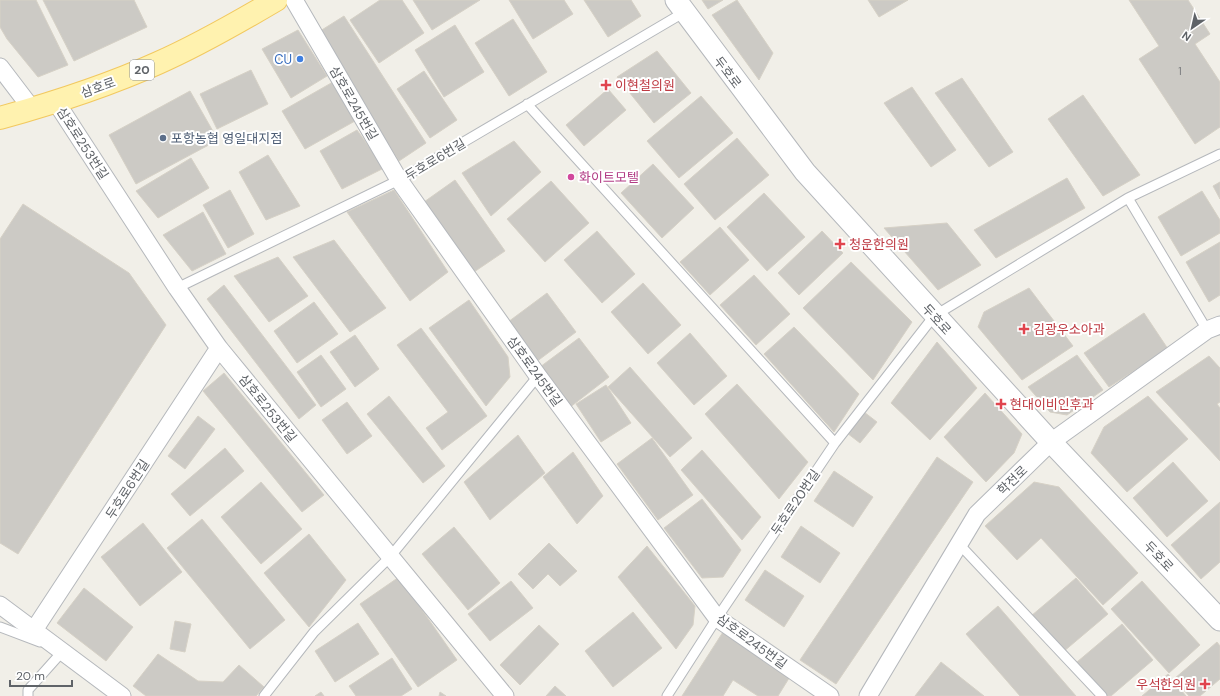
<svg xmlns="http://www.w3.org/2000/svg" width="1220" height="696" font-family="'DM Sans','Noto Sans KR',sans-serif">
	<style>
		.building { fill: #cccac5; stroke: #d6d1c6 }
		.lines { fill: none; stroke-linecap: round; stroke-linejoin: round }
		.service-casing { stroke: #b5b8bc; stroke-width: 11 }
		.minor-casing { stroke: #b5b8bc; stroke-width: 19 }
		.tertiary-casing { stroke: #b5b8bc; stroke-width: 23 }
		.primary-casing { stroke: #f2c960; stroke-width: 24 }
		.service { stroke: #fff; stroke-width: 9 }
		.minor { stroke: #fff; stroke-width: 17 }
		.tertiary { stroke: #fff; stroke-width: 21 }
		.primary { stroke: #fff2af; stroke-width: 22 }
		.shop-dot { fill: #3f7fe0; stroke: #fff; stroke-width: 1.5 }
		.health-dot { fill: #e0444e; stroke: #fff; stroke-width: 1.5 }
		.service-dot { fill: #5c6f8a; stroke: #fff; stroke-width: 1.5 }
		.hotel-dot { fill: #d1479c; stroke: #fff; stroke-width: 1.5 }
		.labels { text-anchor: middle; stroke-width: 4; stroke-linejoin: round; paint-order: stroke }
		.number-label { font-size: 11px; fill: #7a7d7f }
		.shield { fill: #fff; stroke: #8f9295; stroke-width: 1 }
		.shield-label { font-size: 12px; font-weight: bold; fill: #5f6368 }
		.shop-label { font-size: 13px; fill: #366cbe; stroke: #fff; text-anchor: end }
		.street-label { font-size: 13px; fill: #5f6368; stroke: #fff }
		.health-label { font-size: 13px; fill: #be3a42; stroke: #fff; text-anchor: start }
		.service-label { font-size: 13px; fill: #4e5e75; stroke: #fff; text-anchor: start }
		.hotel-label { font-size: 13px; fill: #b23c85; stroke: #fff; text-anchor: start }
	</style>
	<rect width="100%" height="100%" fill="#f1efe8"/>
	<!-- building -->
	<path class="building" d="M0 0H36L68 65 38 77 7 39 0 27Z
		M43 0H134L147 27 74 61Z
		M380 0H402L424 33 379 63 350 20Z
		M413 0H480L432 30Z
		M509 0H564L573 14 533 39Z
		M584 0H631L641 16 608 37Z
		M702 0H723L708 9Z
		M737 0 773 53 759 80 712 15Z
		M868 0H908L879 17Z
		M1129 0H1188L1210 34 1195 44 1220 82V127L1195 144 1139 59 1159 46Z
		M344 16 426 143 399 161 317 33Z
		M513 19 547 72 509 96 475 43Z
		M455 25 484 72 444 97 415 50Z
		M298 30 327 76 291 98 262 49Z
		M657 51 691 93 654 123 617 77Z
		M251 70 268 104 217 129 200 94Z
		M424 71 457 120 430 138 397 89Z
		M962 78 1013 152 989 167 935 93Z
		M333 82 355 121 305 149 282 111Z
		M912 87 956 150 931 167 884 103Z
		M608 89 626 110 584 146 566 125Z
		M190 91 218 140 136 184 109 135Z
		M1083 95 1140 175 1103 196 1048 119Z
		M701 96 733 133 679 178 647 141Z
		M357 130 384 168 342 189 320 151Z
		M737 138 769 175 715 220 684 184Z
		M514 141 541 172 491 216 462 173Z
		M268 155 300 206 266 220 239 172Z
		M191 158 209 188 158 218 136 191Z
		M653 164 694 208 662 238 621 193Z
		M1067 178 1085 208 996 258 974 230Z
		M455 180 505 251 474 272 424 202Z
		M551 181 589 223 545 262 507 219Z
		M1220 182V199L1213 186Z
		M230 190 254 234 228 248 203 205Z
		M394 190 448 272 410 301 347 212Z
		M1202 191 1220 220V233L1181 256 1158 217Z
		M764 193 805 237 767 271 727 227Z
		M23 204 129 273 166 325 18 554 0 543V239Z
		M203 212 226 254 192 271 163 235Z
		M947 223 981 265 938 290 884 228Z
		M720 227 749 260 710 295 680 262Z
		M597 231 635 274 602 303 564 260Z
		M822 231 843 253 799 295 778 273Z
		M334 240 386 308 350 332 293 257Z
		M1220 242V295L1209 302 1186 262Z
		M278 257 308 296 269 322 234 276Z
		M851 262 912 322 873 380 803 308Z
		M754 275 790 314 756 345 720 305Z
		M643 283 681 325 648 354 611 312Z
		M224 285 316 405 299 419 207 299Z
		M1029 288 1073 346 1022 380 978 327 984 312Z
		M547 293 576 332 536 362 508 322Z
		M469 300 508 357 510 377 486 406 429 328Z
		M314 302 338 334 297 363 274 331Z
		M1144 313 1168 349 1109 387 1084 353Z
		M794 327 859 394 834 432 764 354Z
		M421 328 487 416 442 450 426 428 448 412 397 345Z
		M690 333 727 376 694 405 657 363Z
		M355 335 379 369 355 387 330 352Z
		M579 338 609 377 569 408 540 367Z
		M937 342 977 388 930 440 891 403Z
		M321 355 346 389 321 407 297 372Z
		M1077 355 1103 390 1067 415 1050 412 1028 387Z
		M1209 356 1220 368V402L1217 404 1220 408V461L1156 392Z
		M630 367 692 438 670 457 608 387Z
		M224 373 324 495 302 512 203 391Z
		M737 384 808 462 779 499 705 414Z
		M606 385 631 423 601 442 576 404Z
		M985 393 1022 434 1014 453 986 482 944 437Z
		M389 396 445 466 423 483 367 414Z
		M1148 396 1188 439 1127 492 1091 453 1104 427Z
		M347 402 372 436 347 454 322 420Z
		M864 412 877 422 860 443 847 433Z
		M198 416 215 429 185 469 168 456Z
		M518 435 545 473 490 520 464 482Z
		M652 438 693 495 658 520 617 464Z
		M225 448 244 471 190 516 171 494Z
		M702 450 761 517 742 540 681 470Z
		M573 452 603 496 577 524 543 477Z
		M937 457 973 482 836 684 800 660Z
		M1173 462 1208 501 1167 537 1133 498Z
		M834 471 873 497 853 527 814 501Z
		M261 482 302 529 261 564 221 517Z
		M1034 482 1059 487 1138 573 1103 605 1041 538 1017 560 985 526Z
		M702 499 741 550 723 577 702 578 664 528Z
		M1220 502V562L1201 579 1171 545Z
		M202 519 285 620 250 649 167 548Z
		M143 523 182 572 140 606 101 557Z
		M801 526 840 553 820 583 781 557Z
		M454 527 500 583 468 610 422 554Z
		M309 534 346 580 309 627 264 573Z
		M549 543 577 571 560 586 548 574 533 589 518 574Z
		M647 546 695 606 693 625 676 649 618 577Z
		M765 570 804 596 784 627 745 600Z
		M399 577 457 660 418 687 360 604Z
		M1076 578 1108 614 1063 652 1031 616Z
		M511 581 533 608 490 641 468 614Z
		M1142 581 1200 645 1169 673 1111 609Z
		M84 588 133 627 106 661 57 623Z
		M998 606 1076 696H1020L966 634Z
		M633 612 662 648 613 687 585 651Z
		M175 621 191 624 185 652 170 649Z
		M358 623 379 654 335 682 315 651Z
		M1122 624 1153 660 1111 696H1106L1077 662Z
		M539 625 559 644 520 685 500 665Z
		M723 632 791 675 778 696H758L733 680 723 696H682Z
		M1217 642 1220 646V679L1200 696H1189L1174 679Z
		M158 654 198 681 223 682 239 665 264 687 256 696H146L133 686Z
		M392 658 412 689 401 696H356L349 686Z
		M941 662 984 696H915Z
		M1168 674 1186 696H1142Z
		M555 686 566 696H546Z
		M321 692 324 696H315Z
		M440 692 446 696H439Z"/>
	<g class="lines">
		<!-- service casing -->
		<g class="service-casing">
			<path id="service" d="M527 104 835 443
				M1128 198 1207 330
				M177 288 399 180 683 13
				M959 544 1102 696
				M0 627 40 642
				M28 696V690L62 652 59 651
				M264 696 314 632 390 557 538 376
				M667 696 717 618 835 443 934 316 1128 198 1220 154"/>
		</g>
		<!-- minor casing -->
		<g class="minor-casing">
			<path id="minor" d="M294 0 399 180 538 376 717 618 830 696
				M0 67 32 109
				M56 102 177 288 219 348 505 696
				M0 605 122 696
				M34 630 219 348
				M868 696 977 514 1051 442 1207 330 1220 325"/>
		</g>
		<!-- tertiary casing -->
		<g class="tertiary-casing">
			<path id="tertiary" d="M676 0 805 172 1051 442 1220 620"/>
		</g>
		<!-- primary casing -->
		<g class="primary-casing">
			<path id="primary" d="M0 118C54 103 107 86 158 63 199 45 237 23 276 0"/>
		</g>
		<!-- service -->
		<use href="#service" class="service"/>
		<!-- minor -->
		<use href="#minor" class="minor"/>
		<!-- tertiary -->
		<use href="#tertiary" class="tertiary"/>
		<!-- primary -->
		<use href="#primary" class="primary"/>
	</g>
	<!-- markers -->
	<circle class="shop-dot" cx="300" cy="59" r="4"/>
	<g class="health-dot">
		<path d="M604 79h4v4h4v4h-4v4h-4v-4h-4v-4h4z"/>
		<path d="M838 238h4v4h4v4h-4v4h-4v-4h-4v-4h4z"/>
		<path d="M1022 323h4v4h4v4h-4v4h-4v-4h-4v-4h4z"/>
		<path d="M999 398h4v4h4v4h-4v4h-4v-4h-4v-4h4z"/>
		<path d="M1203 678h4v4h4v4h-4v4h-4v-4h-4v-4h4z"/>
	</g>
	<circle class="service-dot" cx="163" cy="138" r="4"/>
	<circle class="hotel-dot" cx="571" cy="177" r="4"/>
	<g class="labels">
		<!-- number labels -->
		<g class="number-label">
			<text x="1180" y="75">1</text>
		</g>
		<!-- shield labels -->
		<rect class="shield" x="130" y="60" width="24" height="20" rx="3"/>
		<g class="shield-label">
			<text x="142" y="74">20</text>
		</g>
		<!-- shop labels -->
		<g class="shop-label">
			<text x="292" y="64">CU</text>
		</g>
		<!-- street labels -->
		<g class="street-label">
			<text transform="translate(728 72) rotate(53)" y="5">두호로</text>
			<text transform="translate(98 87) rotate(-20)" y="5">삼호로</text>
			<text transform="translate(354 103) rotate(60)" y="5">삼호로245번길</text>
			<text transform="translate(83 143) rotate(57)" y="5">삼호로253번길</text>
			<text transform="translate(435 159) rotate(-31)" y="5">두호로6번길</text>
			<text transform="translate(937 319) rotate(48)" y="5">두호로</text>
			<text transform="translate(535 371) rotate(54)" y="5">삼호로245번길</text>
			<text transform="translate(268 408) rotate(51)" y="5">삼호로253번길</text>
			<text transform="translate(1012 480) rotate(-44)" y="5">학전로</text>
			<text transform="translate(127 489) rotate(-57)" y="5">두호로6번길</text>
			<text transform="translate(795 502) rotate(-56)" y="5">두호로20번길</text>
			<text transform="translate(1159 556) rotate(47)" y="5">두호로</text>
			<text transform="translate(752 641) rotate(36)" y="5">삼호로245번길</text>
		</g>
		<!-- health labels -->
		<g class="health-label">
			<text x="615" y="90">이현철의원</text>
			<text x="849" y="249">청운한의원</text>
			<text x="1033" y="334">김광우소아과</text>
			<text x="1010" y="409">현대이비인후과</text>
			<text x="1196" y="689" text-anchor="end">우석한의원</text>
		</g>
		<!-- service labels -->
		<g class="service-label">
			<text x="171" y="143">포항농협 영일대지점</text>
		</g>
		<!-- hotel labels -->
		<g class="hotel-label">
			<text x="579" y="182">화이트모텔</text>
		</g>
	</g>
	<!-- north arrow -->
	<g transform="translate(1192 28) rotate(214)" stroke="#ffffff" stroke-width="3" paint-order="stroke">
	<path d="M0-3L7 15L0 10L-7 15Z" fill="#5f6368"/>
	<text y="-6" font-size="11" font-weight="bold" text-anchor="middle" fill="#5f6368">N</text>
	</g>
	<!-- scale -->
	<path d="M10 680v6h62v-6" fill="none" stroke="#5f6368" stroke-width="2"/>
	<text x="16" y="680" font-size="12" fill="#5f6368" stroke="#ffffff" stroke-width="3" paint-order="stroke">20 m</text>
</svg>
